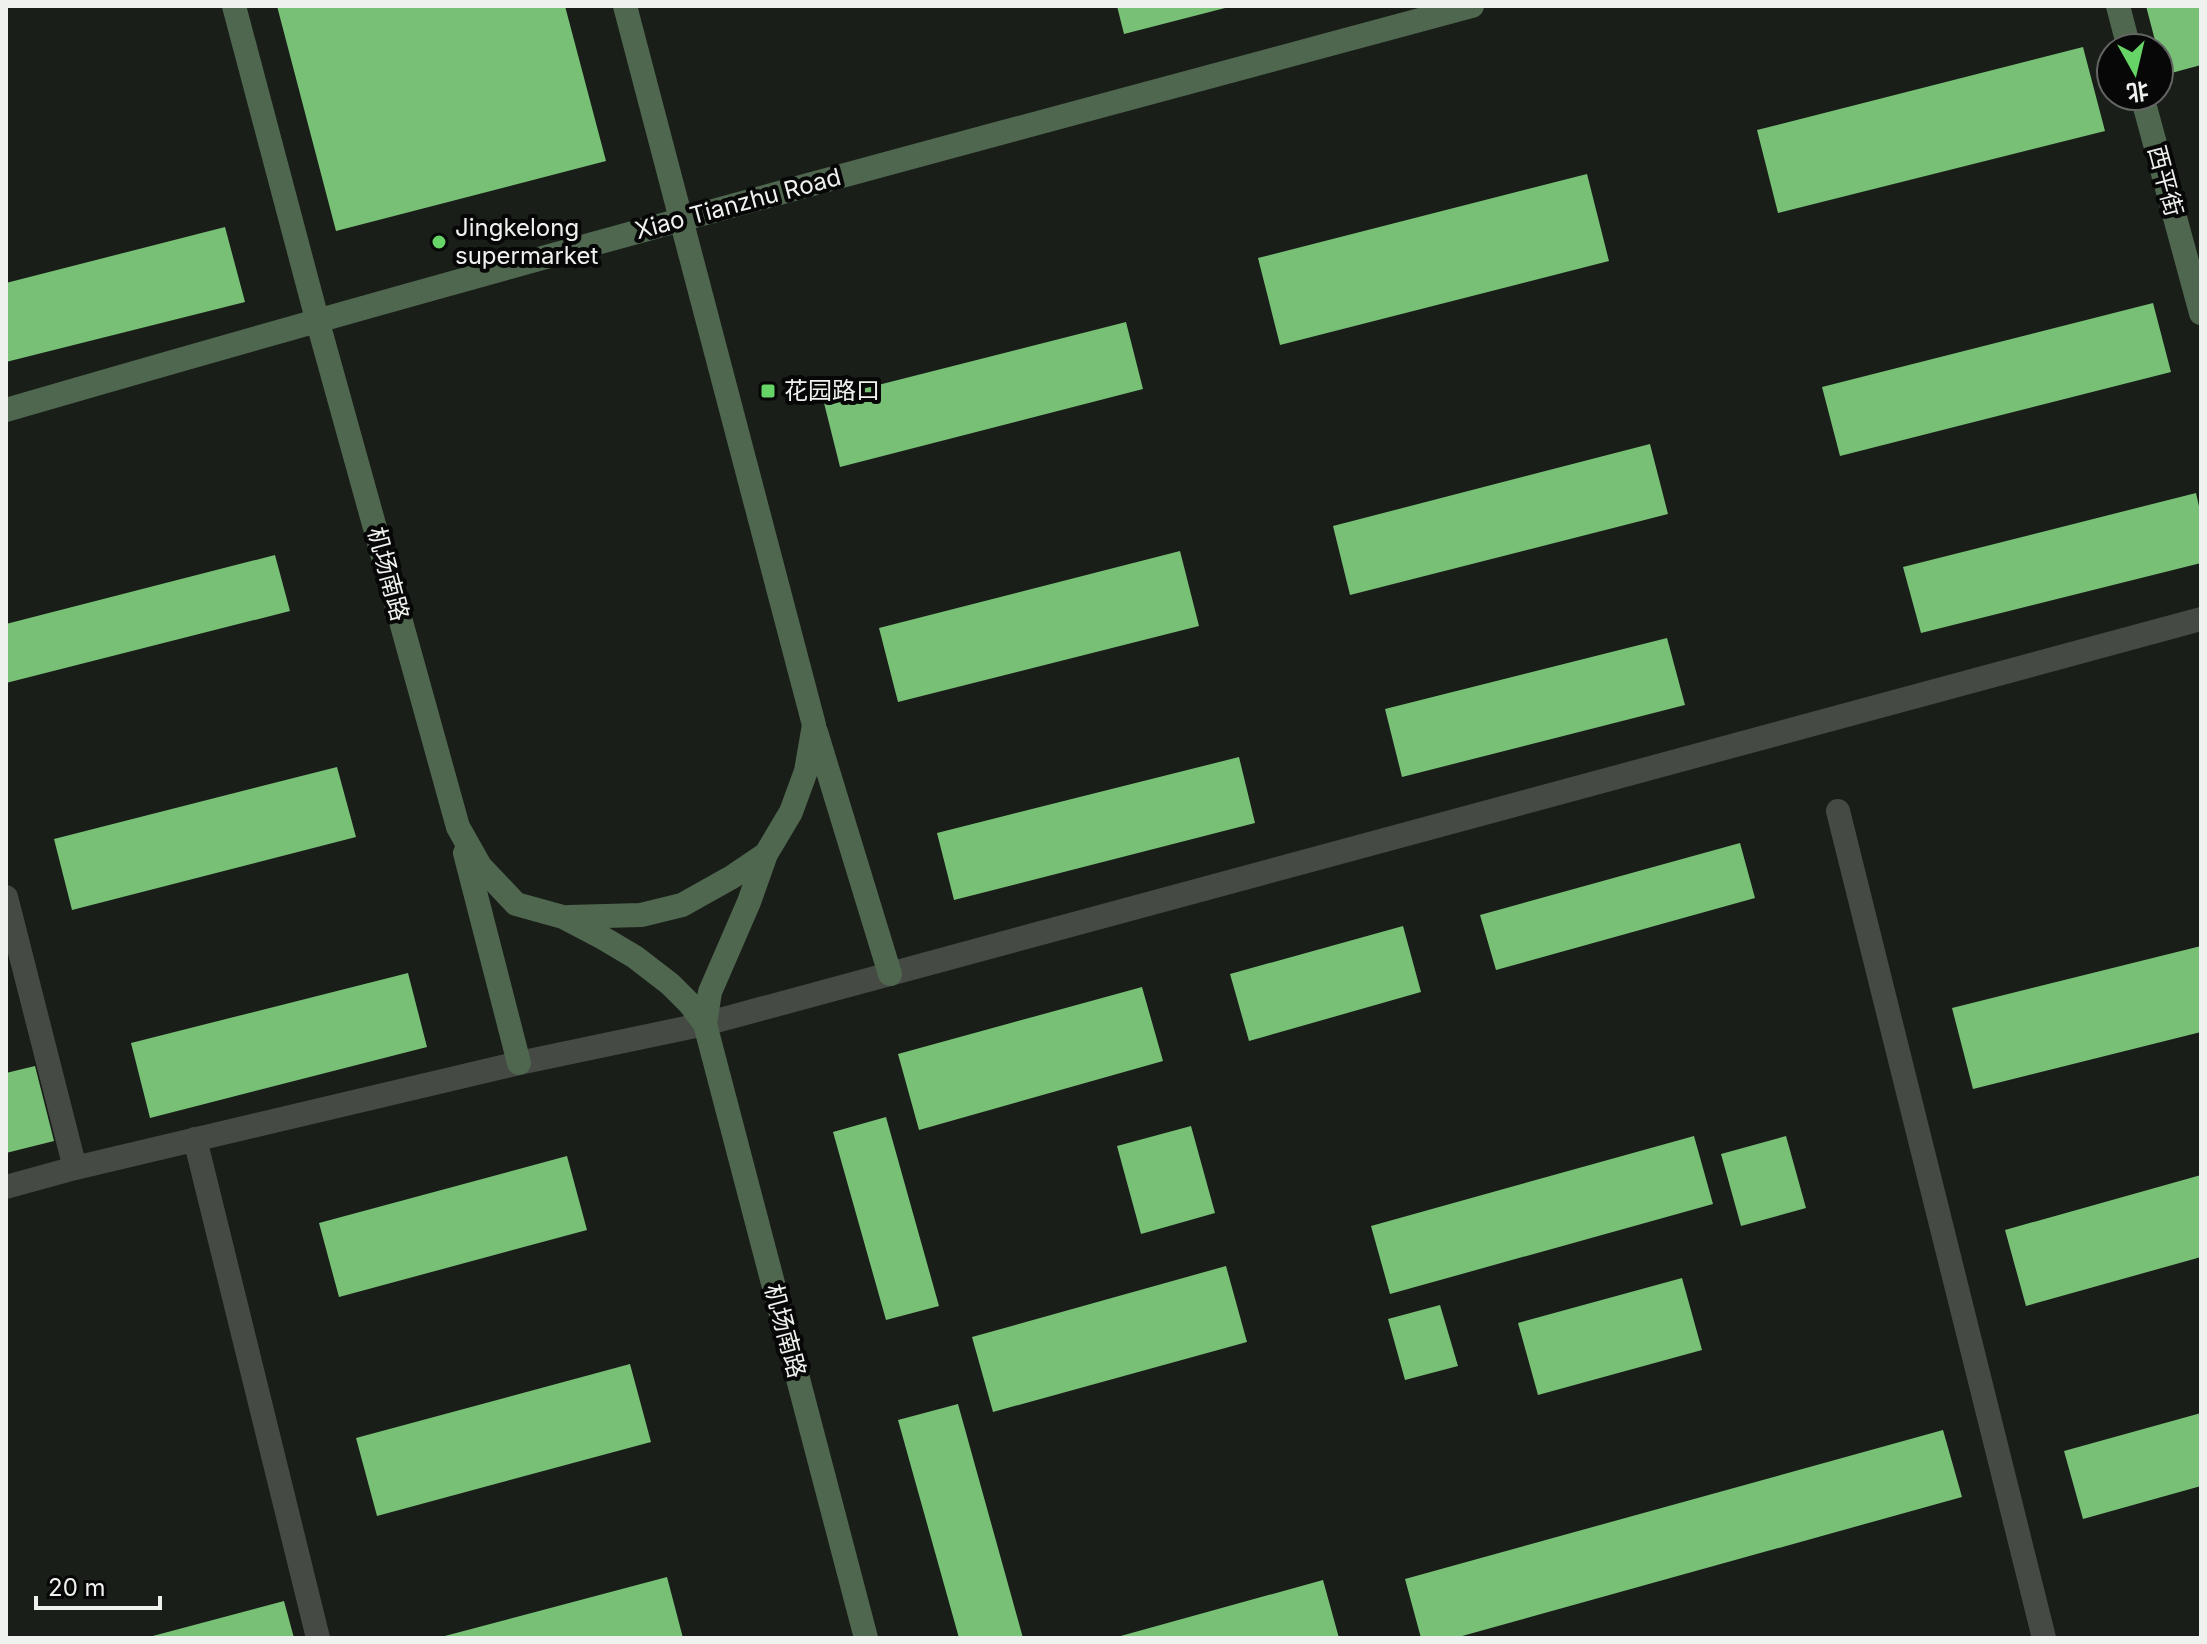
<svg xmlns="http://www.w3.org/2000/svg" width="2207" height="1644" font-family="Inter,'Noto Sans SC',sans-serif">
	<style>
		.building { fill: #78c076 }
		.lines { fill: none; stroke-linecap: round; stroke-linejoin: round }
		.street { stroke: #454a45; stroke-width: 24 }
		.secondary { stroke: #50674f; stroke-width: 24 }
		.poi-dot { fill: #66d466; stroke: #060706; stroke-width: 3 }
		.labels { text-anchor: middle; stroke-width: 8; stroke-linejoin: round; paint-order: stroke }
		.street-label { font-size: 24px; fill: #eef1ee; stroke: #060706 }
		.poi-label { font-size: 24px; fill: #eef1ee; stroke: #060706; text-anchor: start }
	</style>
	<rect width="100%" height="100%" fill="#191e19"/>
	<!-- building -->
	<path class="building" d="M277 6H565L606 161 336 231Z
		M1117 6H1229V7L1124 34Z
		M2146 6H2201V65L2164 75 2159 48H2157Z
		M2083 47 2105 131 1778 213 1757 130Z
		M1587 174 1609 261 1280 345 1258 258Z
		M225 227 245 302 6 362V283Z
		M2153 303 2171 372 1840 456 1822 387Z
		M1126 322 1143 389 840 467 823 399Z
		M1650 444 1668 514 1350 595 1333 526Z
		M2196 493 2201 515V563L1921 633 1903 567Z
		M1180 551 1199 626 898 702 879 628Z
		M275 555 290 611 6 683V624Z
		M1667 638 1685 705 1402 777 1385 709Z
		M1239 757 1255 823 954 900 937 833Z
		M337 767 356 837 72 910 54 839Z
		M1740 843 1755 898 1496 970 1480 915Z
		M1403 926 1421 992 1249 1041 1230 974Z
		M2201 946V1032L1973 1089 1952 1008Z
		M408 973 427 1047 150 1118 131 1043Z
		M1142 987 1163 1061 919 1130 898 1054Z
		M35 1066 54 1141 6 1153V1073Z
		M886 1117 939 1306 886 1320 833 1132Z
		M1191 1126 1215 1213 1141 1234 1117 1146Z
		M1694 1136 1713 1204 1390 1294 1371 1226Z
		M1786 1136 1806 1208 1741 1226 1721 1154Z
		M567 1156 587 1230 339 1297 319 1223Z
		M2201 1175V1257L2026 1306 2005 1230Z
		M1226 1266 1247 1342 993 1412 972 1337Z
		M1682 1278 1702 1350 1538 1395 1518 1323Z
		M1440 1305 1458 1366 1405 1380 1388 1319Z
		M630 1364 651 1442 377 1516 356 1438Z
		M958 1404 1023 1638H959L898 1420Z
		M2201 1413V1486L2083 1519 2064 1451Z
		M1943 1430 1962 1497 1455 1638H1421L1405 1579Z
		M667 1577 683 1638H441V1637Z
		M1323 1580 1339 1638H1117V1637Z
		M284 1601 294 1638H149V1637Z"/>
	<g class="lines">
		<!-- street -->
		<path class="street" d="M1838 811 2044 1638
			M6 897 75 1168
			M195 1139 318 1638
			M6 1187 75 1168 519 1063 705 1024 2201 619"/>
		<!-- secondary -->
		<path class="secondary" d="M234 6 317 319 458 827 480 866 516 904 563 917 603 938 635 957 670 984 690 1004 705 1024 866 1638
			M625 6 814 725 806 771 791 812 766 854 749 902 710 992 705 1024
			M2118 6 2129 48
			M2142 96 2201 313
			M6 410C493 268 982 138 1472 6
			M816 732 890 974
			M465 853 519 1063
			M569 917 641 915 682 905 732 877 766 854"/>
	</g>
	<!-- markers -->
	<g class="poi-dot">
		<circle cx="439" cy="242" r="8"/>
		<rect x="760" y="383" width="16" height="16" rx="4"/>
	</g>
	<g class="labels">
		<!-- street labels -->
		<g class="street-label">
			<text transform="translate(2165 181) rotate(75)" y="8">西平街</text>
			<text transform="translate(738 204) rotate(-15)" y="8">Xiao Tianzhu Road</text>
			<text transform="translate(388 574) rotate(75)" y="8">机场南路</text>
			<text transform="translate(785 1331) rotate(75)" y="8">机场南路</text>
		</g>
		<!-- poi labels -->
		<g class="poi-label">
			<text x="455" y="236">Jingkelong<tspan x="455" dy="28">supermarket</tspan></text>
			<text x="784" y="399">花园路口</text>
		</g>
	</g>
	<!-- border -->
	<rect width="2207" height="1644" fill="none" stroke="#eef1ee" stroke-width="16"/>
	<!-- north arrow -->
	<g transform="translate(2135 72) rotate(172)"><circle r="38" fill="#060706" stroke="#636563" stroke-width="2"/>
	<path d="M0-6L14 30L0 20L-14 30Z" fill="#66d466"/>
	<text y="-12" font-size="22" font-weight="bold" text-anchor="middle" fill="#eef1ee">北</text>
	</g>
	<!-- scale -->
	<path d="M36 1596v12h124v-12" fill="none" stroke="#eef1ee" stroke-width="4"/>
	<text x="48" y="1596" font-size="24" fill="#eef1ee" stroke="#060706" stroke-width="6" paint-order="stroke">20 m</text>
</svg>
